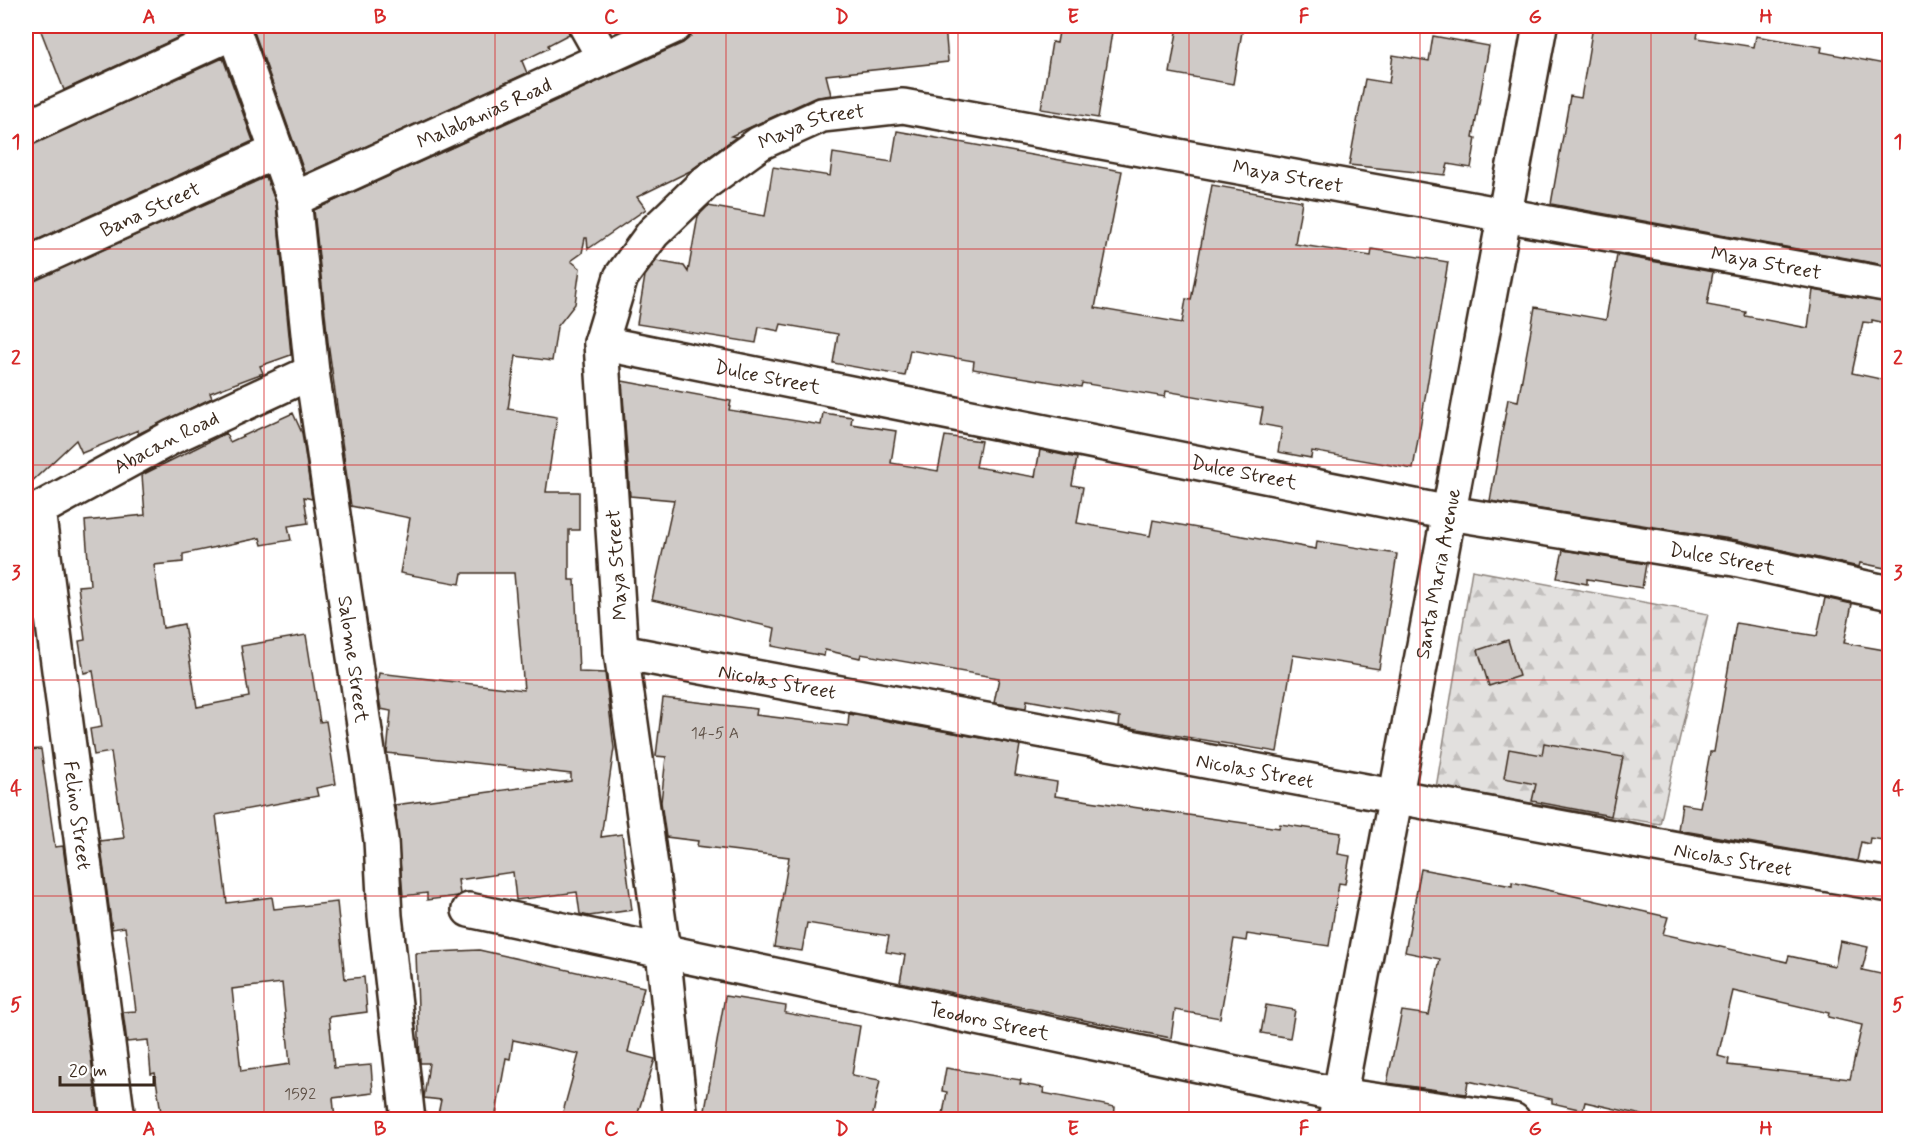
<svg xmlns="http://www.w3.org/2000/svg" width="1915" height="1145" font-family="Mynerve,sans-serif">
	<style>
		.forest { fill: url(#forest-firs); stroke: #8e857e; stroke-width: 1.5 }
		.building { fill: #cfcac7; stroke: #3b2a1e; stroke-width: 1.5; fill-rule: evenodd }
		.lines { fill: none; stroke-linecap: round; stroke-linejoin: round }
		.minor-casing { stroke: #3b2a1e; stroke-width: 38 }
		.major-casing { stroke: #3b2a1e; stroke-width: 38 }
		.minor { stroke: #fff; stroke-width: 33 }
		.major { stroke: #fff; stroke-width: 33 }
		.grid { fill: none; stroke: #d62828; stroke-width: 1.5; stroke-opacity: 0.55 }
		.labels { text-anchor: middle; stroke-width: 4.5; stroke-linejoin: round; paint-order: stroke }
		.number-label { font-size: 16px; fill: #605248 }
		.street-label { font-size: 20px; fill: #3b2a1e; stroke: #fff }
		.neatline { fill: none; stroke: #d62828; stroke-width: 2 }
		.grid-label { font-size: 20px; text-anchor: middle; font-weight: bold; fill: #d62828 }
	</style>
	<defs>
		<pattern id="forest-firs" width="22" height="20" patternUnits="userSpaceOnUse" patternTransform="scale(1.5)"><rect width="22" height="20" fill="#e2e0de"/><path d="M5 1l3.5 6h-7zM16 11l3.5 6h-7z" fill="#c3c0be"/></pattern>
	</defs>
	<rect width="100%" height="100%" fill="#fff"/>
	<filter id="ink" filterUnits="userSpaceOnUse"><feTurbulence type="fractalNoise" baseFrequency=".0167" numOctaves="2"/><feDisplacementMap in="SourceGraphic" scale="12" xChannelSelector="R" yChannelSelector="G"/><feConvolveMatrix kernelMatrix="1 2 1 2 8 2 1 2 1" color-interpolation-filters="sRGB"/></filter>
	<g filter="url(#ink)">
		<!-- forest -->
		<path class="forest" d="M1472 570 1708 614 1660 824 1436 788Z"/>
		<!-- building -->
		<path class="building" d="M39 26H203L64 90Z
			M252 26H567L569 34 548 45 549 48 522 61 527 73 305 174Z
			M693 26H945L948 62 826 75 831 95 814 98 731 136 736 137 690 171 637 197 646 209 588 249 587 238H585L582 253 571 261 580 268 575 304 557 327 552 361 516 356 508 409 557 417 546 492H579V530H569V580H575L579 672 605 673 614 748 601 837 622 834 632 910 589 916 580 914 577 892 516 900 513 872 458 880 460 894 458 896 427 900V893L403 896 395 805 571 781V774L387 753 391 711 381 709 377 687 379 673 524 690 514 573H462L460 584 400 573 410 518 351 506 328 342 314 210 683 43 691 36Z
			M1060 26H1113L1098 118 1041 109 1052 42 1057 43Z
			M1178 26H1243L1233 84 1170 73Z
			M1593 26H1699L1697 38 1754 47 1756 36 1822 47 1821 52 1890 65V266L1551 204 1570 96 1581 98Z
			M1433 36 1489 46 1473 137 1476 138 1471 168 1448 164 1445 175 1349 165 1365 79 1389 83 1393 55 1429 61Z
			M223 58 253 141 26 245V147Z
			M897 131 1122 171 1095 308 1182 323 1186 299 1191 300 1212 185 1302 201 1295 244 1371 256 1372 249 1448 262 1413 469 1312 451 1311 458 1278 452 1282 428 1260 424 1263 408 1166 391 1165 397 1082 383 1081 387 973 369 974 361 910 350 905 376 833 363 838 334 781 324 779 331 759 327 756 343 637 324 645 276 656 261 684 266 688 272 698 216 708 206 765 216 773 167 830 176 833 153 892 162Z
			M266 177 276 203 291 355 260 366 263 373 210 393 212 398 138 434V430L82 453 76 440 26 487V284Z
			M1617 255 1713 272 1707 305 1746 312 1745 316 1808 328 1813 290 1890 303V324L1872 320V323L1863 322 1852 373 1890 381V569L1860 563 1859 567 1737 540 1490 501 1508 399 1518 401 1535 307 1606 320Z
			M622 381 731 401 729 410 821 425 823 413 852 417 851 424 896 431 891 463 938 471 945 436 981 441 976 467 1035 477 1040 450 1077 458 1072 485 1083 487 1077 523 1150 536 1153 520 1316 549 1317 541 1397 554 1379 669 1293 655 1277 752 1119 726 1120 717 1027 700 1026 708 994 703 999 678 861 654 860 658 825 650 824 656 772 646 775 628 652 600 674 500 630 496Z
			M293 413 302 433 312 499 304 497 308 523 288 526 291 540 262 545 260 538 183 554V562L154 565 163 628 184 624 197 707 249 697 241 646 306 635 320 722 326 721 336 784 316 788 318 796 216 815 227 903 272 897 274 909 337 902 345 979 364 977 367 1012 329 1017 334 1068 371 1065 373 1093 333 1098 335 1119H162L155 1073 151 1074 148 1040 127 1042 123 1012 136 1011 125 927 112 929 100 841 124 838 111 752 94 755 90 729 102 727 93 671 84 673 79 641 85 640 78 586 90 585 85 521 145 515 142 475 226 433 230 442ZM282 983 290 1064 241 1071 232 989Z
			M1563 550 1646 564 1642 588 1587 579V584L1557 578Z
			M1825 598 1852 604 1844 643 1890 651V841L1870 838 1869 844 1861 842 1857 861 1678 830 1682 804 1700 807 1710 752H1714L1736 623 1817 636Z
			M1508 640 1519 676 1489 686 1478 650Z
			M663 698 757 709 756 715 848 726 849 714 1020 745 1015 775 1057 782 1055 796 1279 828 1280 824 1341 833 1338 854 1350 856 1345 884 1339 883 1329 946 1247 934 1246 941 1234 939 1220 1018 1175 1010 1171 1038 900 982 905 955 886 952 889 936 807 923 802 951 774 947 789 857 697 846 698 841 666 837 661 802 666 757 656 756Z
			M1544 743 1623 757 1611 816 1532 801 1536 784 1504 778 1509 749 1542 755Z
			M41 749 55 847 63 846 99 1119H26V750Z
			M1421 869 1512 886V882L1668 917 1663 934 1787 962 1789 956 1835 966 1840 941 1868 947 1862 970 1890 976V1102L1887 1119H1641L1642 1115 1585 1102 1583 1110 1552 1103V1099L1468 1081 1466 1094 1387 1083 1402 1011 1429 1015 1440 959 1405 952ZM1733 991 1829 1013 1828 1017 1862 1025 1850 1079 1728 1065 1729 1059 1718 1056Z
			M479 950 644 987 628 1052 655 1059 636 1119H561L579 1054 513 1040 510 1059 506 1058 495 1119H437L441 1100 424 1098 429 1063H420L416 953Z
			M725 996 786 1006 785 1013 860 1026 852 1075 880 1080 872 1119H706L704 1116Z
			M1266 1005 1295 1010 1290 1038 1261 1033Z
			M946 1068 1021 1080 1020 1084 1044 1088 1043 1093 1115 1107 1114 1119H942L947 1092 942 1091Z"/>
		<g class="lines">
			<!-- minor casing -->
			<g class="minor-casing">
				<g id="minor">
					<path d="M232 26 294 199"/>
					<path d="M586 26 604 58"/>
					<path d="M26 128 234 32"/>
					<path id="s1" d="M26 265 275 152"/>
					<path id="s2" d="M601 343 1449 513 1734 559 1890 593"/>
					<path id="s3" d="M38 510 118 1120"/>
					<path id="s4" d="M26 522 38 510 172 437 312 372"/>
					<path id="s5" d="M621 652 1709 855 1890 885"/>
					<path id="s6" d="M469 910 1339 1095 1513 1120"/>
					<path id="s7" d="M681 1120 663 951 621 652 601 343 621 277 653 233 706 182 760 143 822 115 903 106 1890 285"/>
					<path id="s8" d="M1335 1120 1540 26"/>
				</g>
			</g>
			<!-- major casing -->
			<g class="major-casing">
				<g id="major">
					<path id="s9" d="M408 1120 385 916 381 840 312 372 294 199 675 26"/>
				</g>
			</g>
			<!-- minor -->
			<use href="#minor" class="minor"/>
			<!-- major -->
			<use href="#major" class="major"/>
		</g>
	</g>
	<!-- grid -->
	<path class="grid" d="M264 26V1120M495 26V1120M726 26V1120M958 26V1120M1189 26V1120M1420 26V1120M1651 26V1120M26 249H1890M26 465H1890M26 680H1890M26 896H1890"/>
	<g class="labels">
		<!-- number labels -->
		<g class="number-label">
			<text x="715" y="738">14-5 A</text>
			<text x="300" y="1099">1592</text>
		</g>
		<!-- street labels -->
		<g class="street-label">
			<text dy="7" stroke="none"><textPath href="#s9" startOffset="1137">Malabanias Road</textPath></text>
			<text dy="7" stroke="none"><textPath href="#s7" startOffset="1100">Maya Street</textPath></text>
			<text dy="7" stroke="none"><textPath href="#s7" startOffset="1586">Maya Street</textPath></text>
			<text dy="7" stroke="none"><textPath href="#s1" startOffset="136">Bana Street</textPath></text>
			<text dy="7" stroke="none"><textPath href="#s7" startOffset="2072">Maya Street</textPath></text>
			<text dy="7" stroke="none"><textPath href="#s2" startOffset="170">Dulce Street</textPath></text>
			<text dy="7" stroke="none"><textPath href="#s4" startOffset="162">Abacan Road</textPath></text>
			<text dy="7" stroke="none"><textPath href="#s2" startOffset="656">Dulce Street</textPath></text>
			<text dy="7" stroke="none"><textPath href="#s2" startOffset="1142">Dulce Street</textPath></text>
			<text transform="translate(616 565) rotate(-94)" y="7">Maya Street</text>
			<text dy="7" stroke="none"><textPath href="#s8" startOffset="556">Santa Maria Avenue</textPath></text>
			<text transform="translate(354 659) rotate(82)" y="7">Salome Street</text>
			<text dy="7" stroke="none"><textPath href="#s5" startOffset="159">Nicolas Street</textPath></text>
			<text dy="7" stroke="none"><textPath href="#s5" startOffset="645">Nicolas Street</textPath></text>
			<text dy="7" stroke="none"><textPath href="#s3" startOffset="308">Felino Street</textPath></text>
			<text dy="7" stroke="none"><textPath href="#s5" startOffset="1131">Nicolas Street</textPath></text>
			<text dy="7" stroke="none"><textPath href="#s6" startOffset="532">Teodoro Street</textPath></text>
		</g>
	</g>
	<!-- margin -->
	<rect width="1915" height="1145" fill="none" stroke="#fff" stroke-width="66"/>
	<!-- scale -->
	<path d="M60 1076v9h94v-9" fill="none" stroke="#3b2a1e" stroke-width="3"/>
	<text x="69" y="1076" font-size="18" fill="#3b2a1e" stroke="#ffffff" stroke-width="4.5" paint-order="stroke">20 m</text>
	<rect x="33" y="33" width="1849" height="1079" class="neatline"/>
	<g class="grid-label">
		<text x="149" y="23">A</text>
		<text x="380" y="23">B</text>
		<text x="611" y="23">C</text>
		<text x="842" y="23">D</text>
		<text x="1073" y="23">E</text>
		<text x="1304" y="23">F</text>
		<text x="1535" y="23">G</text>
		<text x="1766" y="23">H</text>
		<text x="16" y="148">1</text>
		<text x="1898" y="148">1</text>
		<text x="16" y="364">2</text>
		<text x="1898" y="364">2</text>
		<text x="16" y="579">3</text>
		<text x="1898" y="579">3</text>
		<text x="16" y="795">4</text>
		<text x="1898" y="795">4</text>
		<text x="16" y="1011">5</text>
		<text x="1898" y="1011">5</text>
		<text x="149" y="1135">A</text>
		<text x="380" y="1135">B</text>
		<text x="611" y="1135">C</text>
		<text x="842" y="1135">D</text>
		<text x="1073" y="1135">E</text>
		<text x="1304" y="1135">F</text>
		<text x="1535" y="1135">G</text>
		<text x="1766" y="1135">H</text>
	</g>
</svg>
